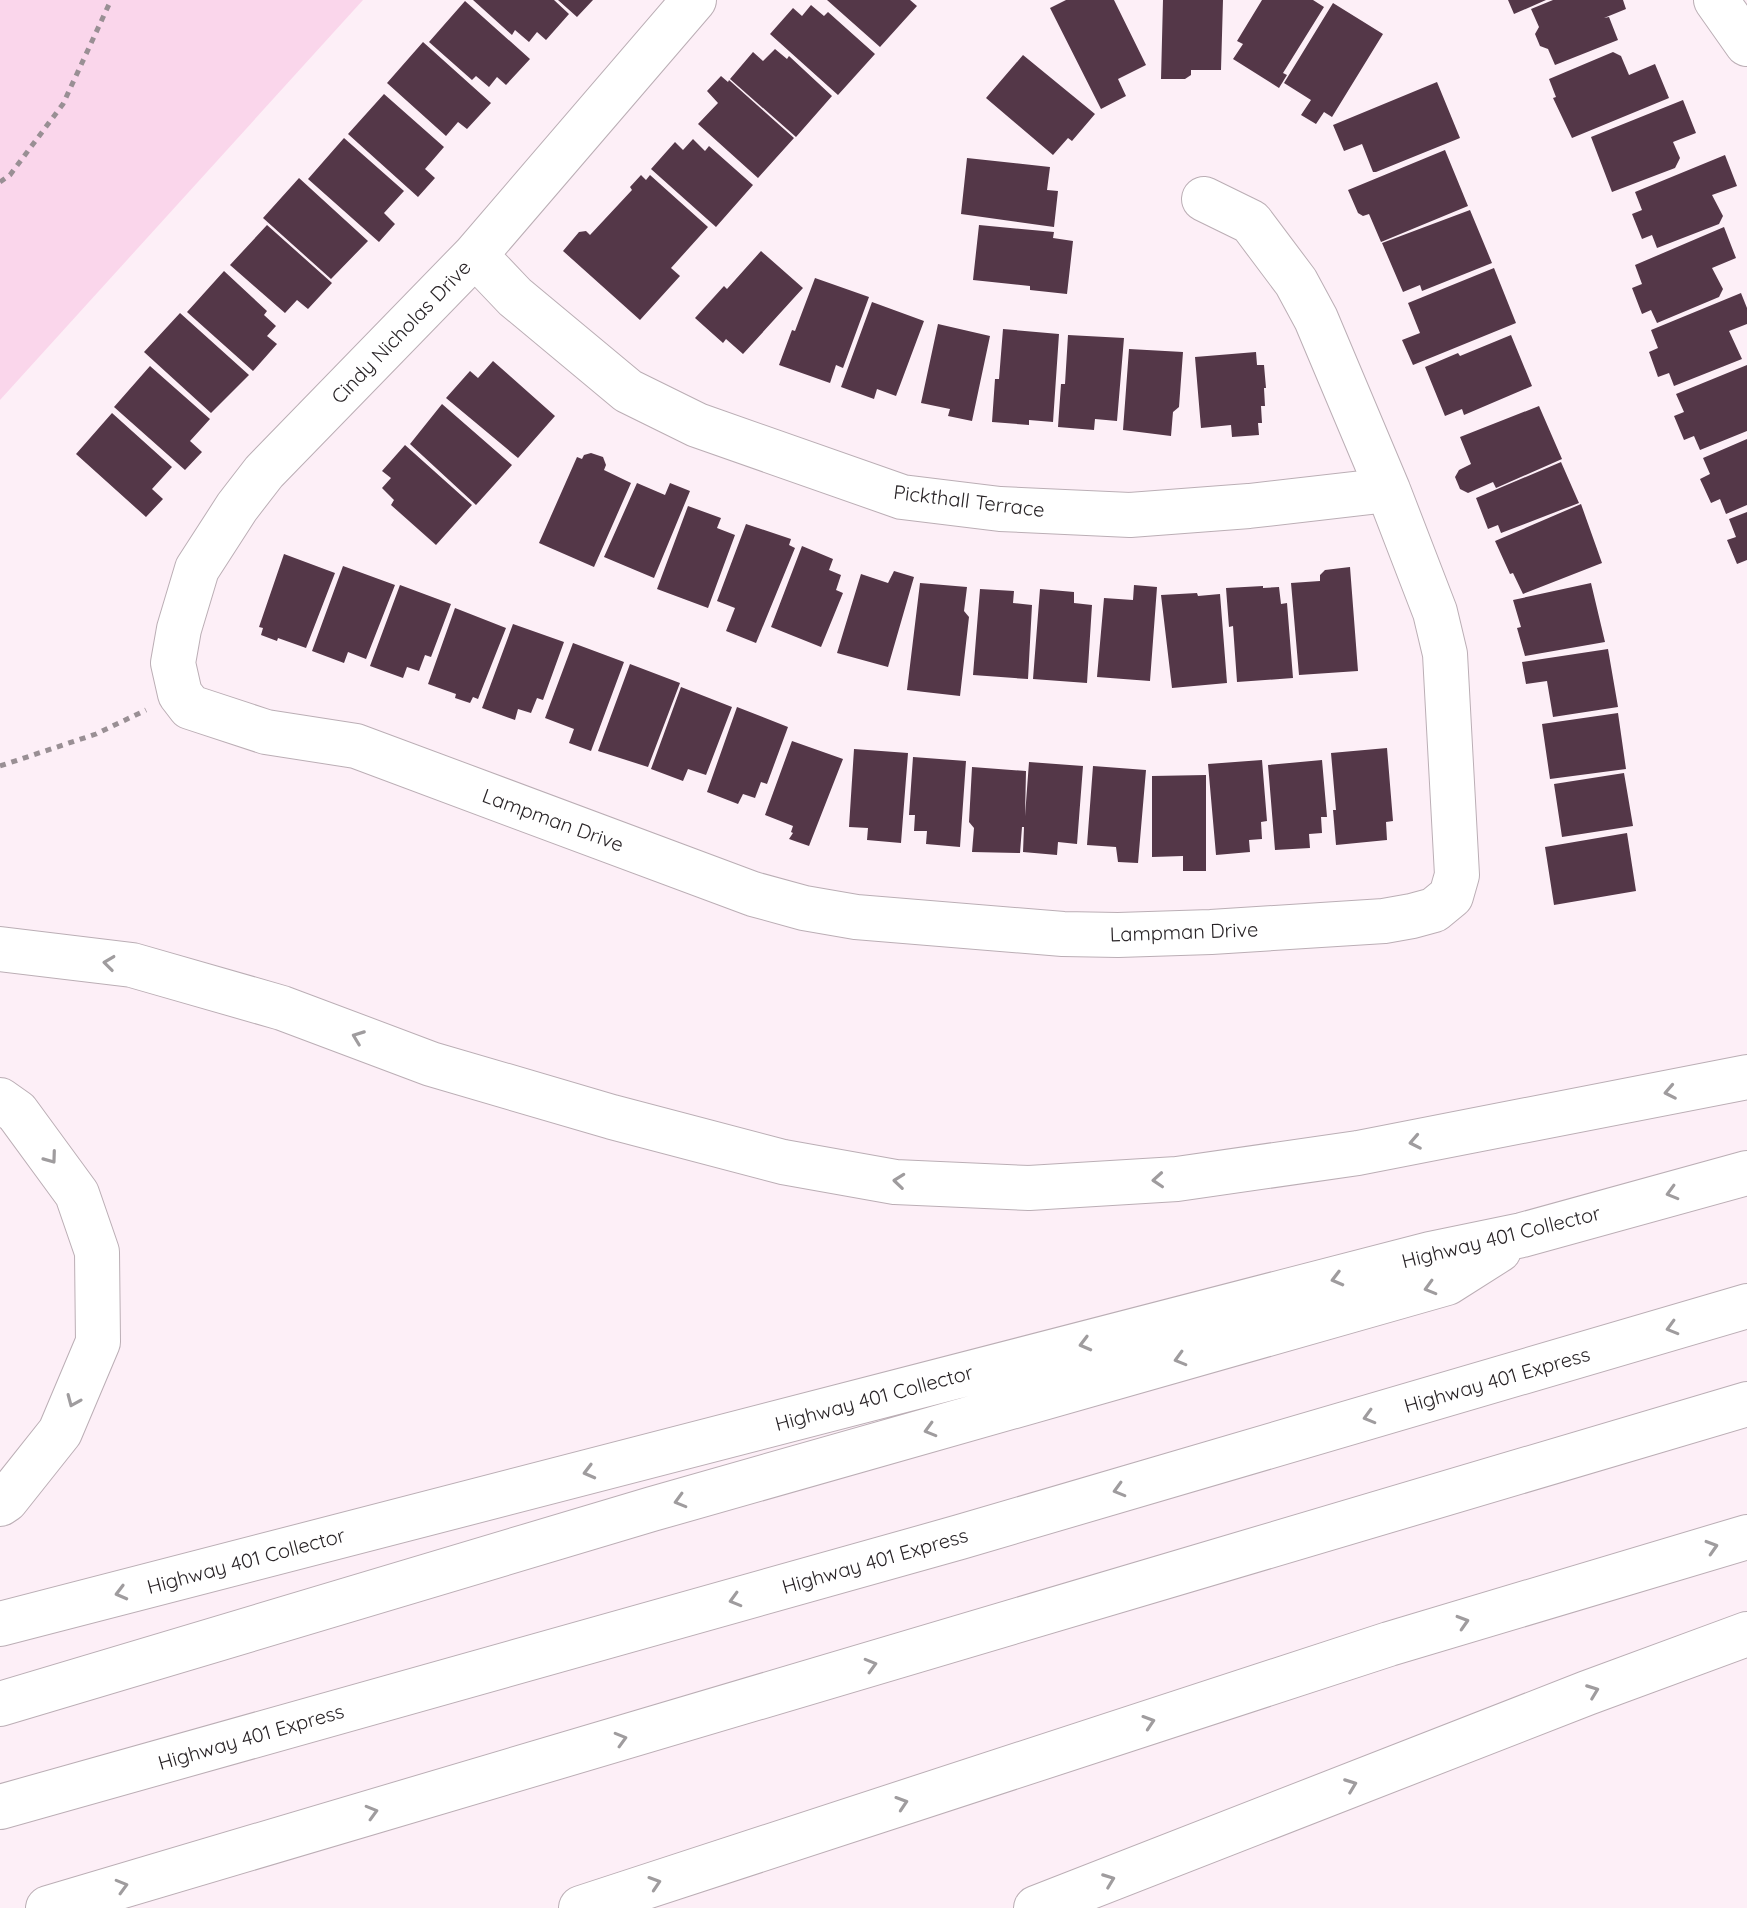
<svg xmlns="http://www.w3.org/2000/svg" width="1747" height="1908" font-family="Quicksand,sans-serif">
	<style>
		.green { fill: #fad6eb }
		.building { fill: #543748 }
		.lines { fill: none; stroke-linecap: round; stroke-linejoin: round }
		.minor-casing { stroke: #bbaeb5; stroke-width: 46 }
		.highway-casing { stroke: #bbaeb5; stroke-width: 46 }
		.path { stroke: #998f94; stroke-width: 5; stroke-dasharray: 6 6; stroke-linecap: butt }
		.minor { stroke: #fff; stroke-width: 44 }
		.highway { stroke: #fff; stroke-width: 44 }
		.oneway { stroke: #9f9c9e }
		.labels { text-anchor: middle; stroke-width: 8; stroke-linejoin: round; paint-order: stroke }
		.street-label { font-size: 20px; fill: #292427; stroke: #fff }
	</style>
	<rect width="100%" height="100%" fill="#fdeff7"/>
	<!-- green -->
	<path class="green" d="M0 0H363L0 400Z"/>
	<!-- building -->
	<path class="building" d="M473 0H554L569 14 546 40 537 32 529 42 515 30 512 35Z
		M558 0H593L577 17Z
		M827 0H910L917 6 880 47Z
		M1066 0H1114L1146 65 1118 79 1126 96 1101 109 1050 8Z
		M1163 0H1223L1221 70H1191V75L1185 79H1161Z
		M1262 0H1313L1324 7 1283 73 1287 75 1279 88 1233 59 1243 44 1237 41Z
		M1508 0H1546L1514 14Z
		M1553 0H1623L1626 9 1604 18 1609 17 1618 40 1555 65 1548 49 1540 46 1535 34 1539 27 1531 9Z
		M465 1 530 59 506 85 497 77 489 87 476 76 472 80 429 42Z
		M1333 3 1383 34 1332 117 1324 112 1316 124 1301 115 1311 100 1284 83Z
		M811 5 824 16 828 12 875 54 838 95 770 34 793 8 802 16Z
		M423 42 491 103 467 129 458 122 446 136 387 83Z
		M775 49 787 59 789 56 832 96 796 137 730 79 753 52 763 61Z
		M1613 52 1621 56 1629 75 1655 64 1669 98 1572 138 1553 98 1556 97 1549 79Z
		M1023 55 1095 114 1072 141 1068 138 1053 155 986 98Z
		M721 76 728 82 729 80 794 138 758 178 698 124 718 103 707 91Z
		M1437 82 1460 138 1376 172H1373L1362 144 1344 151 1333 125Z
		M384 94 444 147 425 169 435 178 418 197 348 134Z
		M1683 100 1696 133 1673 142 1680 158 1675 168 1612 192 1591 137Z
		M344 138 404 191 384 213 395 224 379 242 308 179Z
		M693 139 705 151 709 146 753 185 716 227 651 169 675 142 683 150Z
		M1445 150 1468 206 1381 242 1369 214 1363 216 1358 213 1348 190Z
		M1725 155 1737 186 1712 195 1723 216 1719 224 1657 248 1652 235 1642 239 1632 214 1642 210 1635 192Z
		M967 158 1050 167 1047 190 1058 191 1054 227 961 214Z
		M641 175 646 180 650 175 708 227 671 268 680 276 640 320 563 251 579 232 586 231 590 235 632 190 630 187Z
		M299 178 368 241 331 279 263 218Z
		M1470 210 1492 263 1422 291 1420 285 1403 292 1382 243Z
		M267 225 332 283 308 309 297 300 285 313 230 265Z
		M979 225 1054 232 1053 238 1073 241 1067 294 1030 290V286L973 280Z
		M1724 227 1736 258 1712 268 1723 289 1719 297 1657 323 1651 310 1642 314 1632 288 1642 284 1635 265Z
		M761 251 803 288 743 354 726 339 723 343 695 318 724 286 727 289Z
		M1494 268 1516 323 1413 365 1402 340 1420 333 1408 303Z
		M224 271 267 311 264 315 276 326 267 336 277 344 253 371 187 312Z
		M815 278 869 297 843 368 836 365 830 383 779 365 792 330 795 331Z
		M1741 293 1747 308V324L1729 331 1742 359 1674 386 1669 373 1658 377 1649 352 1658 348 1651 330Z
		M872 302 924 321 896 396 877 389 874 399 841 387Z
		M180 313 249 375 211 413 144 352Z
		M938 324 990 336 972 421 948 416 950 409 921 403Z
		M1003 329 1059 334 1053 422 1029 420V425L992 422 995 379H999Z
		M1068 335 1124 338 1117 421 1095 419 1094 430 1058 427 1061 384H1065Z
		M1511 335 1532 386 1464 415 1462 409 1445 416 1425 367 1458 353 1460 356Z
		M1129 349 1183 352 1179 407 1173 412 1171 436 1123 430Z
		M1256 352 1257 365H1264L1266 388H1264L1265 406H1261L1262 423H1258L1259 435 1232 437 1231 425 1201 428 1195 357Z
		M493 361 555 416 518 458 446 398 470 371 478 378Z
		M1747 365V431L1700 450 1694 436 1684 440 1674 416 1684 412 1676 394Z
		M150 366 210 419 190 441 202 452 185 470 114 407Z
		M442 404 512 465 476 505 410 444Z
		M1539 406 1562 459 1496 488 1493 482 1468 493 1460 489 1455 477 1459 470 1471 464 1460 437Z
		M112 413 172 467 152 489 163 499 146 517 76 454Z
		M1747 439V505L1726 514 1720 499 1711 503 1700 479 1710 474 1703 458Z
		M405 445 472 505 436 545 391 505 394 500 382 488 391 478 382 471Z
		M591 453 603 457 606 465 604 470 631 483 594 567 539 543 577 457 582 459 584 455Z
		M1561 462 1579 503 1501 533 1498 525 1488 529 1476 498Z
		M637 483 665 495 670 483 690 491 654 578 604 557Z
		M1581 504 1602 563 1523 594 1513 573 1510 574 1495 541Z
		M688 506 721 518 717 528 735 535 708 608 657 589Z
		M1747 512V560L1737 564 1727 540 1736 537 1729 519Z
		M746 524 791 539 789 545 795 548 756 643 726 631 735 608 717 601Z
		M802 546 833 559 829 570 841 575 836 590 843 593 821 647 771 627Z
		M284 554 335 573 306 648 278 638 277 641 261 635 263 628 259 627Z
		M343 566 395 585 366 659 348 652 344 663 312 651Z
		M1350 567 1358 671 1299 675 1291 583 1320 581V575L1325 570Z
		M894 571 914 577 888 667 837 653 861 574 888 583Z
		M920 583 967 587 964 611 969 617 960 696 907 690Z
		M1591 583 1605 642 1525 656 1517 628 1521 627 1513 600Z
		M400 585 451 604 431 657 425 655 419 671 407 667 403 678 370 666Z
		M1134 585 1157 587 1150 681 1097 677 1104 598 1133 600Z
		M1263 586V588L1279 587 1281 604 1287 603 1293 678 1237 682 1233 626 1229 627 1226 588Z
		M980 589 1014 591 1013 603 1032 605 1028 679 973 675Z
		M1040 589 1074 592V603L1092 605 1087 683 1033 679Z
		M1197 593 1198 596 1220 594 1227 683 1172 688 1161 595Z
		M455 608 506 628 478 699 473 697 470 703 455 698 456 694 428 684Z
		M513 624 564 642 543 700 537 698 531 713 518 709 515 720 482 708Z
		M573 643 624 662 591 751 569 743 574 729 545 718Z
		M1608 649 1618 707 1553 717 1547 681 1526 684 1522 662Z
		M630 664 680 683 648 767 598 751Z
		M681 687 732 707 706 775 688 769 683 781 651 769Z
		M737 707 788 727 767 784 761 782 755 798 743 794 738 804 707 792Z
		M1618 713 1626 769 1550 779 1542 724Z
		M792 741 843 759 809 846 789 839 793 833 791 832 793 826 765 815Z
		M1387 748 1393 821 1386 822 1387 840 1336 845 1333 810H1336L1331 753Z
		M854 749 908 753 901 843 867 840 868 828 849 827Z
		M913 757 966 761 960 847 926 844 927 831H914L915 815H909Z
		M1262 760 1267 821 1261 822 1262 839 1249 840 1250 852 1216 855 1208 764Z
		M1322 760 1327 817H1321L1322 833 1309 834 1310 848 1275 850 1268 765Z
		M1029 762 1083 766 1077 844 1058 842 1057 855 1023 852 1024 827H1022L1020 853 972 852 974 828 969 822 972 767 1026 771 1025 816Z
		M1093 766 1146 770 1138 863 1118 862 1116 847 1087 845Z
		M1624 773 1633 826 1562 837 1554 784Z
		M1206 775V871H1183V856L1152 857V776Z
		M1627 833 1636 891 1554 905 1545 847Z"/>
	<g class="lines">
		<!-- minor casing -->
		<g class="minor-casing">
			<path id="minor" d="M694 0 475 255 264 472 237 507 197 569 179 629 173 663 180 694 190 707 266 732 356 746 753 894 804 908 856 917 1063 934 1118 935 1211 932 1384 921 1412 916 1434 910 1451 896 1457 875 1445 654 1435 612 1388 490 1316 319 1296 282 1251 222 1204 199
				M1716 0 1747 44
				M475 255 515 297 628 391 697 425 902 497 1000 509 1130 515 1249 506 1388 490"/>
		</g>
		<!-- highway casing -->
		<g class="highway-casing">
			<path id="highway" d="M0 949 132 965 282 1008 431 1064 612 1117 783 1162 895 1182 1029 1188 1177 1179 1358 1153 1747 1077
				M0 1100 17 1112 77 1194 97 1252 98 1342 60 1432 6 1500 0 1504
				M0 1624 1430 1254 1522 1235 1747 1173
				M0 1704 652 1509 1447 1283 1499 1250
				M0 1807 960 1537 1747 1306
				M48 1908 1747 1404
				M581 1908 1389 1644 1747 1537
				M1036 1908 1587 1693 1747 1634"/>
		</g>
		<!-- path -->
		<path class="path" d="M0 182 10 175 63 104 111 0
			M0 766 96 734 146 710"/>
		<!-- minor -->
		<use href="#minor" class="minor"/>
		<!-- highway -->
		<use href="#highway" class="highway"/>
	</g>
	<!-- one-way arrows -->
	<defs><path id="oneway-chevron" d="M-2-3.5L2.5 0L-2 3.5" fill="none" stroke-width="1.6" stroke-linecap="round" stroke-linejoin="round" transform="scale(2)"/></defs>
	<g class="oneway">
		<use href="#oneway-chevron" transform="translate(109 963) rotate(-173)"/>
		<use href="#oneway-chevron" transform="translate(358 1037) rotate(-159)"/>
		<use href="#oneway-chevron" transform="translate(1670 1092) rotate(169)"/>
		<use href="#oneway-chevron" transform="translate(1415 1142) rotate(169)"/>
		<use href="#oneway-chevron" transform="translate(51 1158) rotate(54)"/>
		<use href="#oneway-chevron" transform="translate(1158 1180) rotate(176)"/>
		<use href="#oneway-chevron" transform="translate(899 1181) rotate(-174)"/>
		<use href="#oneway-chevron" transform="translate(1672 1193) rotate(164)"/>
		<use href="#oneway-chevron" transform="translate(1337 1279) rotate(165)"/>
		<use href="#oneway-chevron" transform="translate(1430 1288) rotate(164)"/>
		<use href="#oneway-chevron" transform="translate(1672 1328) rotate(164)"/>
		<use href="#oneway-chevron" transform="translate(1085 1344) rotate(165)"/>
		<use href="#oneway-chevron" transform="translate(1180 1359) rotate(164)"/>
		<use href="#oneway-chevron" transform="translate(73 1401) rotate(113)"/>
		<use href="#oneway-chevron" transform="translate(1369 1417) rotate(164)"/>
		<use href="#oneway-chevron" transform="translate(930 1430) rotate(164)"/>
		<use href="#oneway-chevron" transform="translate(589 1472) rotate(165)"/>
		<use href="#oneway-chevron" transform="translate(1119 1490) rotate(164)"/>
		<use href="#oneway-chevron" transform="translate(680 1501) rotate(164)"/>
		<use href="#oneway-chevron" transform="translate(1712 1547) rotate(-17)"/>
		<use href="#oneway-chevron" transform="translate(121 1593) rotate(165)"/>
		<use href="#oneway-chevron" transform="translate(735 1600) rotate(164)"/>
		<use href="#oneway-chevron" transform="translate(1463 1622) rotate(-17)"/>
		<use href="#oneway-chevron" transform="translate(871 1665) rotate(-16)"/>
		<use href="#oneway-chevron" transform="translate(1593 1691) rotate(-21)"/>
		<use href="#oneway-chevron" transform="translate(1149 1722) rotate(-18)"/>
		<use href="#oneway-chevron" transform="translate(621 1739) rotate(-16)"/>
		<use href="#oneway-chevron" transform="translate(1351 1785) rotate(-21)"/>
		<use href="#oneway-chevron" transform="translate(902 1803) rotate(-18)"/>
		<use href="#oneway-chevron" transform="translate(372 1812) rotate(-16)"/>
		<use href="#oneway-chevron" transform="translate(1109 1880) rotate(-21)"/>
		<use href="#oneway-chevron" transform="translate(655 1883) rotate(-18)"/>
		<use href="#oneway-chevron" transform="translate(122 1886) rotate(-16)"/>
	</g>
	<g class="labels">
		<!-- street labels -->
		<g class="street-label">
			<text transform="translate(401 332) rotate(-46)" y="7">Cindy Nicholas Drive</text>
			<text transform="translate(969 501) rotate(7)" y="7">Pickthall Terrace</text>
			<text transform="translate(553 820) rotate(20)" y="7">Lampman Drive</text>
			<text transform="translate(1184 932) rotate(-2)" y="7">Lampman Drive</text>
			<text transform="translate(1501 1237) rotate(-14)" y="7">Highway 401 Collector</text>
			<text transform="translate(1497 1380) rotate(-16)" y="7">Highway 401 Express</text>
			<text transform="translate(874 1398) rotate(-15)" y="7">Highway 401 Collector</text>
			<text transform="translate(246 1561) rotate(-15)" y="7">Highway 401 Collector</text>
			<text transform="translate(875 1561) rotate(-16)" y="7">Highway 401 Express</text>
			<text transform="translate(251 1737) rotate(-16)" y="7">Highway 401 Express</text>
		</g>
	</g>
</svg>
